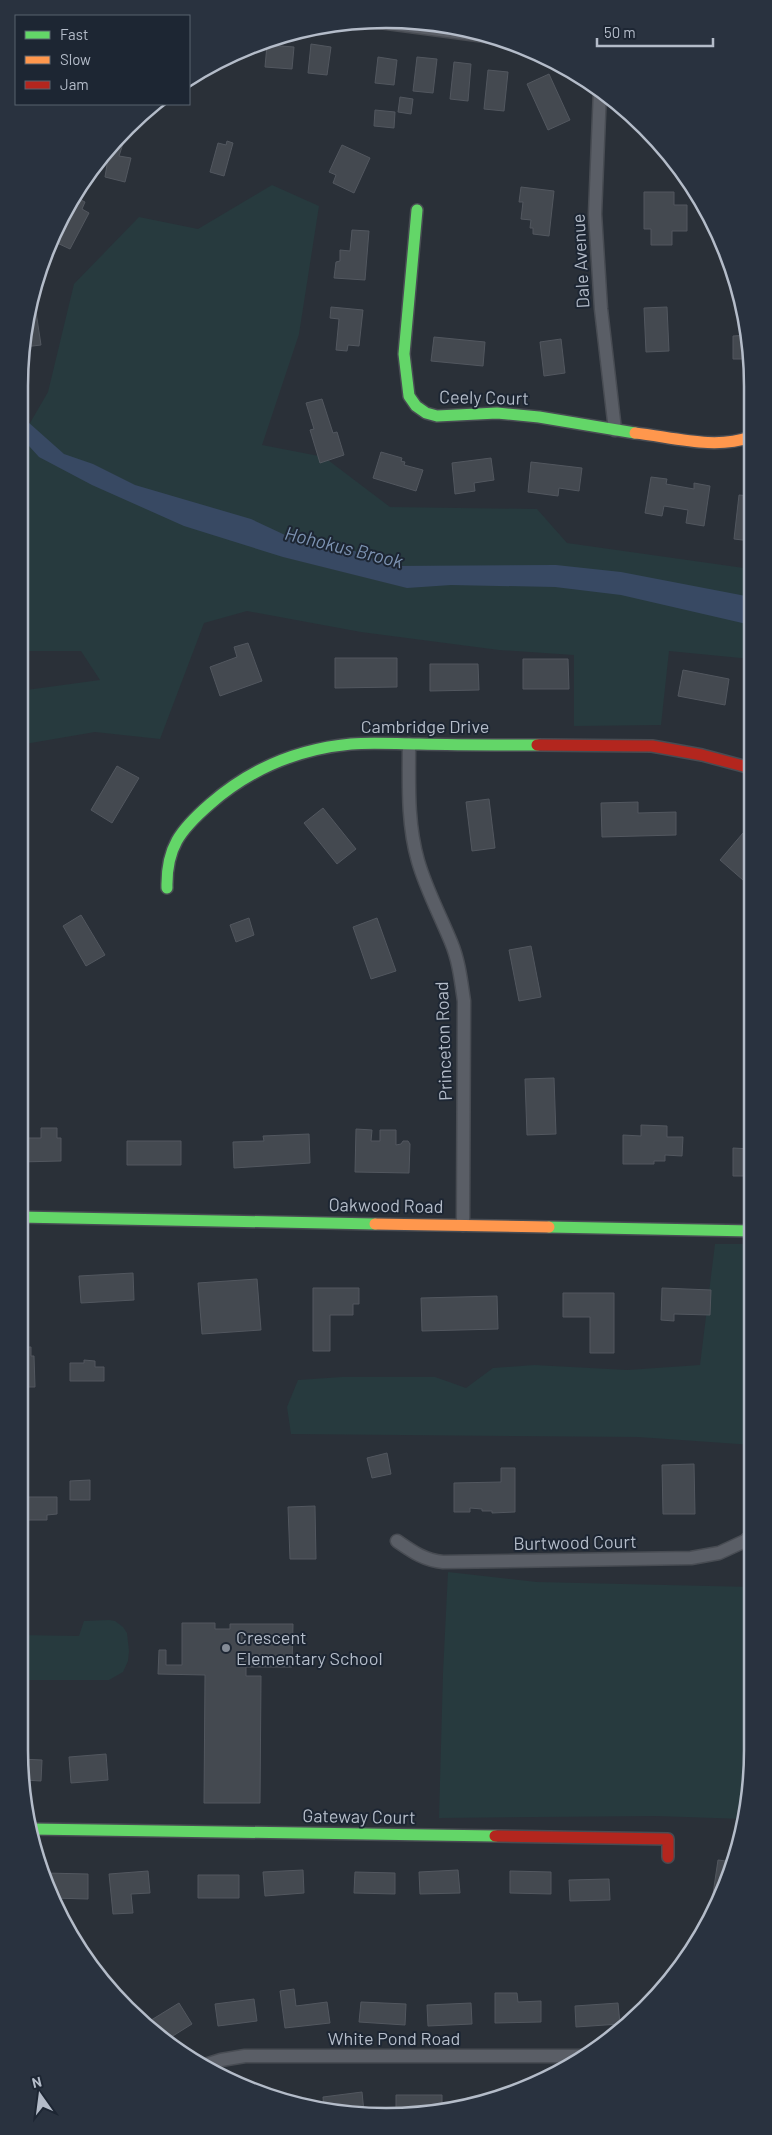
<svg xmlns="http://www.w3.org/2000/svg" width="772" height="2135" font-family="Barlow,sans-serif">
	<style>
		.green { fill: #273a3e }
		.water { fill: #384963 }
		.building { fill: #444950; stroke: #52575f }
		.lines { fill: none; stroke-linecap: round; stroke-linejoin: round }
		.street-casing { stroke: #484c53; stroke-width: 15 }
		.fast-casing { stroke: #484c53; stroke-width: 14 }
		.slow-casing { stroke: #484c53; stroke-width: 14 }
		.jam-casing { stroke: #484c53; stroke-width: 14 }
		.street { stroke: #5a5e66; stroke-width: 12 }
		.fast { stroke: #63d668; stroke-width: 11 }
		.slow { stroke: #ff974d; stroke-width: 11 }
		.jam { stroke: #b3261e; stroke-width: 11 }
		.poi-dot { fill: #848b96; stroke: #1d2633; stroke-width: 2 }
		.labels { text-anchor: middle; stroke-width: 4; stroke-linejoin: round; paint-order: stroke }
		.street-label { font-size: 18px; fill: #b4bcc9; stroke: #1d2633 }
		.poi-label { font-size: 18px; fill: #b4bcc9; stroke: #1d2633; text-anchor: start }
		.water-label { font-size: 19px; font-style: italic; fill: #7c92b1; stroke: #1d2633 }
		.rim { fill: none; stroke: #b4bcc9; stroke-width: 2.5 }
	</style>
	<rect width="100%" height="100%" fill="#2a3038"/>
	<!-- green -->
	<path class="green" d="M272 185 319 206 299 334 262 445 324 457 390 507 537 509 567 543 751 569V659L669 651 661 725 574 726V655L499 650 361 632 247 611 204 623 160 739 95 732 19 745V691L100 680 81 651H29L19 648V442L48 392 74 284 139 217 198 229Z
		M715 1244H752L753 1445 638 1437 291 1434 287 1407 298 1380 342 1377H435L466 1388 493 1368 534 1365 627 1370 700 1365Z
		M448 1572 537 1582 753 1587V1749L744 1819 657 1816 439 1818 443 1673Z
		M109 1620 115 1621 123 1627 127 1633 129 1651 128 1661 123 1672 109 1680H19V1635L79 1636 84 1621Z"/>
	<!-- water -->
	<path class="water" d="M19 414 64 454 93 464 135 485 251 519 300 542 352 550 393 566 556 565 621 572 751 597V625L621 595 555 587 451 585 407 588 283 557 184 526 92 485 39 457 19 435Z"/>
	<!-- building -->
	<path class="building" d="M311 44 331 47 327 75 308 73Z
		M267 45 294 47 292 69 265 67Z
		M378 57 397 60 394 85 375 83Z
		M417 57 437 59 433 93 413 91Z
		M454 62 471 64 468 101 450 99Z
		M488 70 508 72 504 111 484 109Z
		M549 74 570 120 548 130 527 84Z
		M400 97 413 99 411 114 398 112Z
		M375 110 395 112 394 128 374 126Z
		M136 119 132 135 126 134 119 156 131 158 125 182 105 177 110 146Z
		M227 141 233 143 224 176 210 172 218 143 226 145Z
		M342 145 370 158 354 193 333 183 336 175 329 172Z
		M521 187 554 191 549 236 533 234V228H530L531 220 521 219 523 202H519Z
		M644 192H674V205H687V231H672V245H651V229H644Z
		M77 198 85 202 82 209 89 213 70 249 55 242Z
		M352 230 369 231 365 280 334 278 336 262 340 261V250L350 251Z
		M331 307 363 310 359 346 348 345 347 351 336 350 339 319 330 318Z
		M667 307 669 351 646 352 644 308Z
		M36 312 41 345 24 347 28 313Z
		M749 335 750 359H733V336Z
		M434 337 485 342 483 366 431 361Z
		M561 339 565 373 544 376 540 342Z
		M322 399 333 433 337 432 344 455 320 463 310 430 314 429 306 403Z
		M381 452 402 458 401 461 405 462 404 465 423 470 416 491 373 478Z
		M491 458 494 480 474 483 475 491 455 494 452 463Z
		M531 462 582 468 579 491 559 488 558 496 528 492Z
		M651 477 667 479 666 484 694 489V483L710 486 704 526 686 523 688 510 664 506 662 516 645 513Z
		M739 495 750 496 751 541 734 539Z
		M248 643 262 681 220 696 210 667 237 657 234 647Z
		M335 658H397V687L335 688Z
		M523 659H568L569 689H523Z
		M430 664H478L479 690 430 691Z
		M683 670 729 679 725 705 678 696Z
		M117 766 139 778 112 823 91 810Z
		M489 799 495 848 472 851 466 802Z
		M638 802V813L676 812V835L602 837 601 803Z
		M323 808 356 849 337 864 304 823Z
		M743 833 751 840V887L720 860Z
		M81 915 105 955 86 966 63 926Z
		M249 918 254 935 236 942 230 925Z
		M377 918 396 971 371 979 353 927Z
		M531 946 541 997 519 1001 509 950Z
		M554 1078 556 1134 527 1135 525 1079Z
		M641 1125 667 1126V1137H683L682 1156 665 1155V1161H654V1164H623V1135L641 1136Z
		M41 1128H57V1138H61V1161L19 1162V1132H22V1138H41Z
		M356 1129 372 1130 371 1141H380V1130H396V1145L401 1144 403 1141H408L410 1144 409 1173 355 1172Z
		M309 1134 310 1163 234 1168 233 1142 264 1141 263 1136Z
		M751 1137 752 1176H733V1148L751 1149Z
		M127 1141H181V1165H127Z
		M133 1273 134 1300 81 1303 79 1276Z
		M257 1279 261 1330 202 1334 198 1283Z
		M313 1288H359V1304H353V1315H330V1351H313Z
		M662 1288 711 1290 710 1315 674 1314V1321L661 1320Z
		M563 1293H614V1353H590V1317H563Z
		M497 1296 498 1329 422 1331 421 1298Z
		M24 1347H31V1356H34L35 1387H19V1350H24Z
		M84 1360 95 1361V1367H104V1381H70V1363H84Z
		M387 1453 391 1474 372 1478 367 1458Z
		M694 1464 695 1514H663L662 1465Z
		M501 1468H515V1512L492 1513V1511H482V1509L470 1508V1512H454V1483L501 1482Z
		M90 1480V1500H70V1481Z
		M19 1497H57V1514L47 1515V1520H19Z
		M315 1506 316 1559H290L288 1507Z
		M182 1623H215V1629H230V1624H293L292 1667H246V1676H261L260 1803H204L205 1675 158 1674 159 1650H166V1665H182Z
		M106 1754 108 1780 71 1783 69 1757Z
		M20 1759 42 1760 41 1781 24 1780Z
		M718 1860 734 1862 719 1902 712 1901Z
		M303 1870 304 1893 265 1896 263 1872Z
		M458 1870 460 1893 420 1894 419 1872Z
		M148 1871 150 1893 131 1894 133 1913 113 1914 109 1874Z
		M510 1871 551 1872V1894L510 1893Z
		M355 1872 395 1873V1894L354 1893Z
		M45 1873 88 1874V1899L52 1898 45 1883Z
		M198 1875H239V1898H198Z
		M609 1879 610 1900 570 1901 569 1880Z
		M294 1989 296 2006 327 2002 330 2023 285 2028 280 1991Z
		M495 1993H517L518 2002 541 2001V2022L495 2023Z
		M254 1999 257 2021 218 2026 215 2004Z
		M361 2002 406 2004 405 2025 359 2022Z
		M179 2003 192 2024 168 2039 148 2022Z
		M471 2003 472 2024 428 2026 427 2005Z
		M618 2003 620 2024 576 2027 575 2006Z
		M362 2092 364 2112 338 2113 324 2110 323 2097Z
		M510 2093 468 2106 467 2098Z
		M396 2095H442V2110L396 2111Z"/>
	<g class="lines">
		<!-- street casing -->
		<g class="street-casing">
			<path id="street" d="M372 21 493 37
				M600 90 595 214 601 309 615 430
				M409 744C409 783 407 823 418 861 426 889 440 915 451 942 459 961 461 981 464 1001L463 1225
				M397 1541C413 1552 424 1560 443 1562L691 1558 719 1553 745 1541 753 1534
				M202 2066 221 2060 245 2056H587"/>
		</g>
		<!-- fast casing -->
		<g class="fast-casing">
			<path id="fast" d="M417 210 404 354 409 396 416 406 426 413 437 416 497 413 539 417 635 433
				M167 888C166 848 180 830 210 804 250 769 298 749 351 744 373 742 397 744 419 744 458 745 497 745 537 745
				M19 1217 375 1224
				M549 1227 752 1231
				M32 1829 495 1836"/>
		</g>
		<!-- slow casing -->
		<g class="slow-casing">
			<path id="slow" d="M635 433C672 437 715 450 750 437
				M375 1224 549 1227"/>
		</g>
		<!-- jam casing -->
		<g class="jam-casing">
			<path id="jam" d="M537 745 652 746 702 755 751 768
				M495 1836 668 1839V1857"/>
		</g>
		<!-- street -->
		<use href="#street" class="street"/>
		<!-- fast -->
		<use href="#fast" class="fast"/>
		<!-- slow -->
		<use href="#slow" class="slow"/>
		<!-- jam -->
		<use href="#jam" class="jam"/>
	</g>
	<!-- markers -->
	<circle class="poi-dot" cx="226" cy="1648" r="5"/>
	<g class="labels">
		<!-- street labels -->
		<g class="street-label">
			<text transform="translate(581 261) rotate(-93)" y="6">Dale Avenue</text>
			<text transform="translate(484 398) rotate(1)" y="6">Ceely Court</text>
			<text x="425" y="733">Cambridge Drive</text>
			<text transform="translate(444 1041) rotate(-92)" y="6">Princeton Road</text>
			<text transform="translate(386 1206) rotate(1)" y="6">Oakwood Road</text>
			<text transform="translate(575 1543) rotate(-1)" y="6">Burtwood Court</text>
			<text transform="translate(359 1817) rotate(1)" y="6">Gateway Court</text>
			<text x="394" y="2045">White Pond Road</text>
		</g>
		<!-- poi labels -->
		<g class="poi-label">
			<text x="236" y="1644">Crescent<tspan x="236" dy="21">Elementary School</tspan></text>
		</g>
		<!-- water labels -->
		<g class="water-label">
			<text transform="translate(344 547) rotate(14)" y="7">Hohokus Brook</text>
		</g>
	</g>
	<!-- crop -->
	<path d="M0 0H772V2135H0ZM386 28H386A358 358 0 0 1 744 386V1750A358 358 0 0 1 386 2108H386A358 358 0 0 1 28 1750V386A358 358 0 0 1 386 28Z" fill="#29323f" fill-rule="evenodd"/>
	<path class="rim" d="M386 28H386A358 358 0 0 1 744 386V1750A358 358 0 0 1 386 2108H386A358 358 0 0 1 28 1750V386A358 358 0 0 1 386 28Z"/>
	<!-- legend -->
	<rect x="15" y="15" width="175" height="90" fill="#1d2633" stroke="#59626f"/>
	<rect x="25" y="31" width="25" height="8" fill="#63d668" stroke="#59626f"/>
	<text x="60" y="40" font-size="15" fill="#b4bcc9">Fast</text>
	<rect x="25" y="56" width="25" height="8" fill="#ff974d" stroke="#59626f"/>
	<text x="60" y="65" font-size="15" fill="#b4bcc9">Slow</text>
	<rect x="25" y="81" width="25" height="8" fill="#b3261e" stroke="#59626f"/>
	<text x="60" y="90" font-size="15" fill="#b4bcc9">Jam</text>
	<!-- north arrow -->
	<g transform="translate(40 2095) rotate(346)" stroke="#1d2633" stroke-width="4" paint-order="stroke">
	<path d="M0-4L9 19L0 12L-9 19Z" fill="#b4bcc9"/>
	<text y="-8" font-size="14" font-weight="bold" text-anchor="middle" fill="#b4bcc9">N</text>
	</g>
	<!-- scale -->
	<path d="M597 38v8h116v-8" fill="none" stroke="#b4bcc9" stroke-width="2.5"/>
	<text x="604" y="38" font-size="15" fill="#b4bcc9" stroke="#1d2633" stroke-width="4" paint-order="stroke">50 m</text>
</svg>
